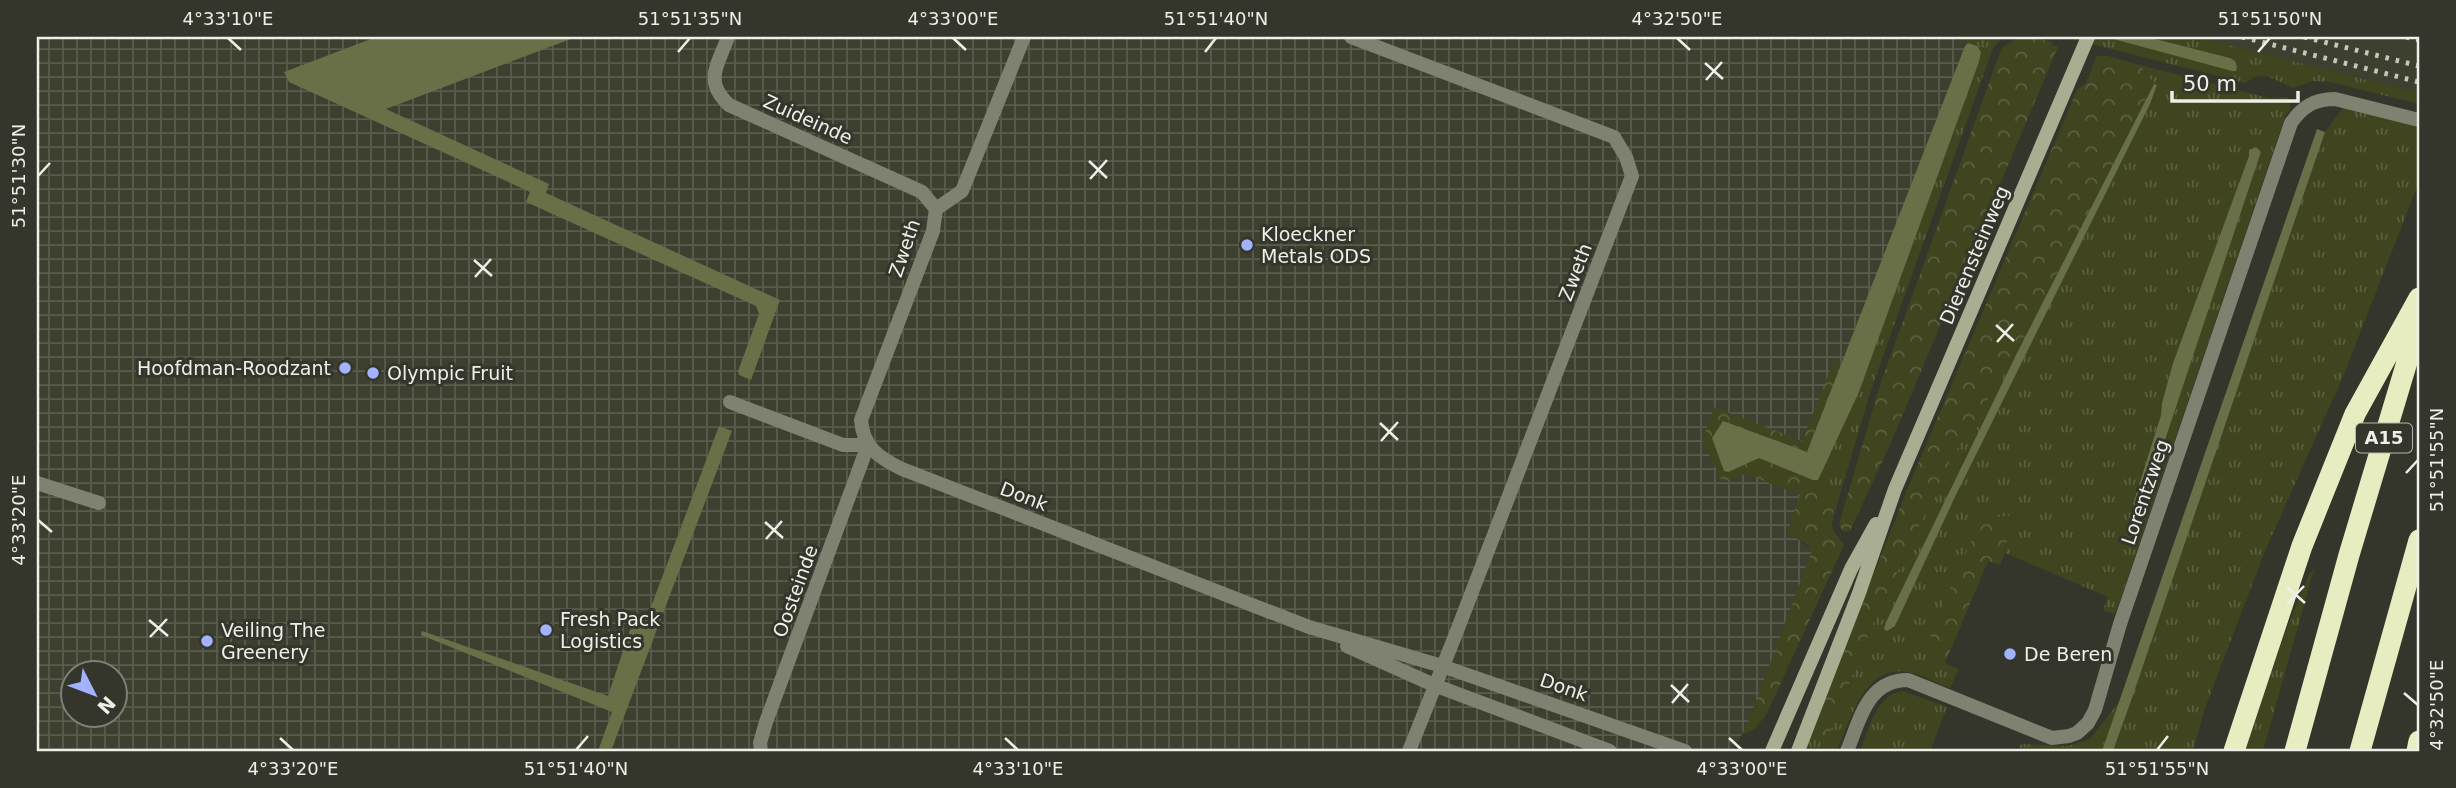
<svg xmlns="http://www.w3.org/2000/svg" width="2456" height="788" font-family="'DejaVu Sans',sans-serif">
	<style>
		.built { fill: #3d402f }
		.industrial { fill: url(#industrial-grid); fill-rule: evenodd }
		.grass { fill: url(#grass-tufts); fill-rule: evenodd }
		.forest { fill: url(#forest-crowns) }
		.water { fill: #696f47 }
		.lines { fill: none; stroke-linecap: round; stroke-linejoin: round }
		.street { stroke: #7f8270; stroke-width: 14 }
		.secondary { stroke: #a9ad91; stroke-width: 14 }
		.highway { stroke: #e7edc1; stroke-width: 21 }
		.rail { stroke: #c5c6bf; stroke-width: 5; stroke-dasharray: 3.5 7; stroke-linecap: butt }
		.ticks { fill: none; stroke: #eeefe9; stroke-width: 2.5 }
		.poi-dot { fill: #a2b2fd; stroke: #34352b; stroke-width: 2.5 }
		.labels { text-anchor: middle; stroke-width: 6; stroke-linejoin: round; paint-order: stroke }
		.shield { fill: #34352b; stroke: #b6b7b0; stroke-width: 2 }
		.shield-label { font-size: 18px; font-weight: bold; fill: #eeefe9 }
		.street-label { font-size: 19px; fill: #eeefe9; stroke: #34352b }
		.poi-label { font-size: 19px; fill: #eeefe9; stroke: #34352b; text-anchor: start }
		.neatline { fill: none; stroke: #eeefe9; stroke-width: 2.5 }
		.ticks-label { font-size: 18px; text-anchor: middle; fill: #eeefe9 }
	</style>
	<defs>
		<pattern id="industrial-grid" width="8" height="8" patternUnits="userSpaceOnUse" patternTransform="scale(1.75)"><rect width="8" height="8" fill="#3d402f"/><path d="M0 4h8M4 0v8" fill="none" stroke="#595c4d"/></pattern>
		<pattern id="grass-tufts" width="24" height="20" patternUnits="userSpaceOnUse" patternTransform="scale(1.75)"><rect width="24" height="20" fill="#40451f"/><path d="M3 7l-1-3M5 7V3M7 7l1-3M15 17l-1-3M17 17v-4M19 17l1-3" fill="none" stroke="#5c6040"/></pattern>
		<pattern id="forest-crowns" width="20" height="18" patternUnits="userSpaceOnUse" patternTransform="scale(1.75)"><rect width="20" height="18" fill="#40451f"/><path d="M2 6a3 3 0 1 1 6 0M12 15a3 3 0 1 1 6 0" fill="none" stroke="#5c6040"/></pattern>
	</defs>
	<rect width="100%" height="100%" fill="#34352b"/>
	<!-- built -->
	<path class="built" d="M2197 37H2419V93Z"/>
	<!-- industrial -->
	<path class="industrial" d="M37 37H1967L1964 45 1970 50 1801 543 1813 548 1749 721 1733 751H37ZM74 672H116V714H74Z"/>
	<!-- grass -->
	<path class="grass" d="M1967 37H2003L1993 48 1871 390 1832 522 1835 499 1821 490 1818 480 1859 392 1979 63 1981 52 1968 43 1964 45Z
		M2064 37H2197L2419 93V104L2329 82 2313 81 2293 88C2274 81 2264 68 2245 83Z
		M2140 65 2269 98 2288 97 2291 108 2285 117 2116 612 2113 614 2103 610 2108 597 2005 553 2011 516 1981 518 1945 663 1959 669 1950 688C1937 683 1922 675 1908 672 1864 664 1851 720 1837 751H1806L1809 736 1827 739 1873 623 1953 455 2016 355 1886 622 1895 626 1954 499 2150 104 2157 85 2154 84ZM2249 150 2261 152 2143 505 2138 507 2133 503 2161 415 2162 403 2173 363 2249 156Z
		M2343 108 2419 126V182L2342 379 2265 551 2205 708 2193 751H2113L2325 132Z
		M2314 569 2263 751H2245L2285 633 2309 574Z
		M1903 691 1947 707 1930 751H1860C1869 730 1876 694 1903 691Z
		M2119 702 2102 751H2018L2021 744 2068 746 2090 739Z"/>
	<!-- forest -->
	<path class="forest" d="M2019 37H2032L2052 42V45L2058 47 1889 447 1850 531 1846 532 1842 530 1839 524 1880 385 1999 55 2003 47Z
		M2097 56H2108L2140 65 2154 84 2016 355 1953 455 1873 623 1827 740 1810 736 1906 492 2077 90 2086 83Z
		M1834 360 1841 362 1807 452 1726 421 1728 472 1759 458 1813 480H1818L1821 490 1835 499 1832 522 1833 530 1844 545 1767 713 1755 729 1742 735 1749 720 1813 548 1787 533 1800 495 1745 474 1726 481 1721 479 1702 440 1714 407 1802 441Z
		M2011 516 2005 553 2000 565 1988 561 1945 663 1930 635 1981 518Z"/>
	<!-- water -->
	<path class="water" d="M376 37H576L386 109 549 184 546 193 780 300 751 380 739 375 738 371 759 314 756 306 526 202 530 192 289 82 284 72Z
		M2106 37H2147L2230 58 2235 61 2237 67 2236 71H2232Z
		M1968 43 1977 46 1981 52 1979 62 1859 392 1818 480H1813L1759 458 1728 472 1724 471 1712 438 1723 421 1807 452 1965 46Z
		M2154 84 2157 85 2150 104 1954 499 1895 626 1887 631 1884 629 1886 622 2016 355Z
		M2317 129 2325 132 2132 698 2113 751H2102Z
		M2256 147 2261 152 2143 506 2138 507 2133 504 2161 415 2162 403 2173 363 2249 156V150Z
		M719 426 732 431 611 751H598L612 712 421 635 422 631 608 696 633 621 642 629 646 620Z"/>
	<g class="lines">
		<!-- street -->
		<path class="street" d="M728 37C718 65 703 81 729 105L922 192 936 209
			M1351 37 1614 137 1626 157 1632 176 1455 636 1409 751
			M936 209 933 231 861 420C863 447 879 458 902 469L1309 627 1442 666 1685 751
			M936 209 962 191 1024 37
			M730 402 843 445H868
			M37 483 99 503
			M1347 646 1434 685 1610 751
			M761 751 760 743 766 722 868 445
			M1847 751C1860 720 1867 680 1908 680L2052 738 2069 736 2077 733 2088 723 2095 710 2120 624 2291 123C2302 107 2314 99 2335 99L2419 120"/>
		<!-- secondary -->
		<path class="secondary" d="M1772 751 1851 569 1876 524
			M1798 751 1859 593 1895 489 2088 37"/>
		<!-- highway -->
		<path class="highway" d="M2234 751 2302 546 2355 414 2419 298
			M2295 751 2349 555 2419 322
			M2360 751 2419 540
			M2417 751 2419 741"/>
		<!-- rail -->
		<path class="rail" d="M2242 37 2419 82
			M2304 37 2419 66
			M2406 37 2419 40"/>
	</g>
	<!-- ticks -->
	<path class="ticks" d="M228 38 241 50M953 38 966 50M1677 38 1690 50M678 52 690 38M1205 52 1216 38M2258 52 2270 38M1705 63 1723 79M1706 80 1722 62M1089 161 1107 178M38 176 50 163M1090 179 1107 160M474 260 492 276M475 277 491 259M1996 325 2014 341M1997 342 2013 324M1380 423 1398 440M1381 441 1398 422M2406 473 2418 460M38 520 52 532M765 522 783 538M766 539 782 521M2287 587 2305 603M2287 604 2304 586M149 620 168 636M150 637 167 619M1671 685 1689 702M2404 693 2418 705M1672 703 1688 684M280 738 293 750M1005 738 1018 750M1729 738 1742 750M576 750 588 736M2157 750 2168 736"/>
	<!-- markers -->
	<g class="poi-dot">
		<circle cx="1247" cy="245" r="7"/>
		<circle cx="345" cy="368" r="7"/>
		<circle cx="373" cy="373" r="7"/>
		<circle cx="546" cy="630" r="7"/>
		<circle cx="207" cy="641" r="7"/>
		<circle cx="2010" cy="654" r="7"/>
	</g>
	<g class="labels">
		<!-- shield labels -->
		<rect class="shield" x="2356" y="423.5" width="56" height="29" rx="5"/>
		<g class="shield-label">
			<text x="2384" y="444">A15</text>
		</g>
		<!-- street labels -->
		<g class="street-label">
			<text transform="translate(808 119) rotate(24)" y="7">Zuideinde</text>
			<text transform="translate(904 248) rotate(-71)" y="7">Zweth</text>
			<text transform="translate(1974 255) rotate(-67)" y="7">Dierensteinweg</text>
			<text transform="translate(1575 272) rotate(-69)" y="7">Zweth</text>
			<text transform="translate(2145 492) rotate(-71)" y="7">Lorentzweg</text>
			<text transform="translate(1024 496) rotate(21)" y="7">Donk</text>
			<text transform="translate(795 591) rotate(-70)" y="7">Oosteinde</text>
			<text transform="translate(1564 687) rotate(19)" y="7">Donk</text>
		</g>
		<!-- poi labels -->
		<g class="poi-label">
			<text x="1261" y="241">Kloeckner<tspan x="1261" dy="22">Metals ODS</tspan></text>
			<text x="331" y="375" text-anchor="end">Hoofdman-Roodzant</text>
			<text x="387" y="380">Olympic Fruit</text>
			<text x="560" y="626">Fresh Pack<tspan x="560" dy="22">Logistics</tspan></text>
			<text x="221" y="637">Veiling The<tspan x="221" dy="22">Greenery</tspan></text>
			<text x="2024" y="661">De Beren</text>
		</g>
	</g>
	<!-- border -->
	<rect width="2456" height="788" fill="none" stroke="#34352b" stroke-width="77"/>
	<!-- north arrow -->
	<g transform="translate(94 694) rotate(132)"><circle r="33" fill="#34352b" stroke="#7e7f77" stroke-width="2"/>
	<path d="M0-5L12 26L0 18L-12 26Z" fill="#a2b2fd"/>
	<text y="-10" font-size="19" font-weight="bold" text-anchor="middle" fill="#eeefe9">N</text>
	</g>
	<!-- scale -->
	<path d="M2172 91v10h126v-10" fill="none" stroke="#eeefe9" stroke-width="3.5"/>
	<text x="2183" y="91" font-size="21" fill="#eeefe9" stroke="#34352b" stroke-width="5" paint-order="stroke">50 m</text>
	<rect x="38" y="38" width="2380" height="712" class="neatline"/>
	<g class="ticks-label">
		<text x="228" y="25">4°33'10"E</text>
		<text x="690" y="25">51°51'35"N</text>
		<text x="953" y="25">4°33'00"E</text>
		<text x="1216" y="25">51°51'40"N</text>
		<text x="1677" y="25">4°32'50"E</text>
		<text x="2270" y="25">51°51'50"N</text>
		<text transform="translate(19 176) rotate(-90)" y="6">51°51'30"N</text>
		<text transform="translate(2437 460) rotate(-90)" y="6">51°51'55"N</text>
		<text transform="translate(19 520) rotate(-90)" y="6">4°33'20"E</text>
		<text transform="translate(2437 705) rotate(-90)" y="6">4°32'50"E</text>
		<text x="293" y="775">4°33'20"E</text>
		<text x="576" y="775">51°51'40"N</text>
		<text x="1018" y="775">4°33'10"E</text>
		<text x="1742" y="775">4°33'00"E</text>
		<text x="2157" y="775">51°51'55"N</text>
	</g>
</svg>
